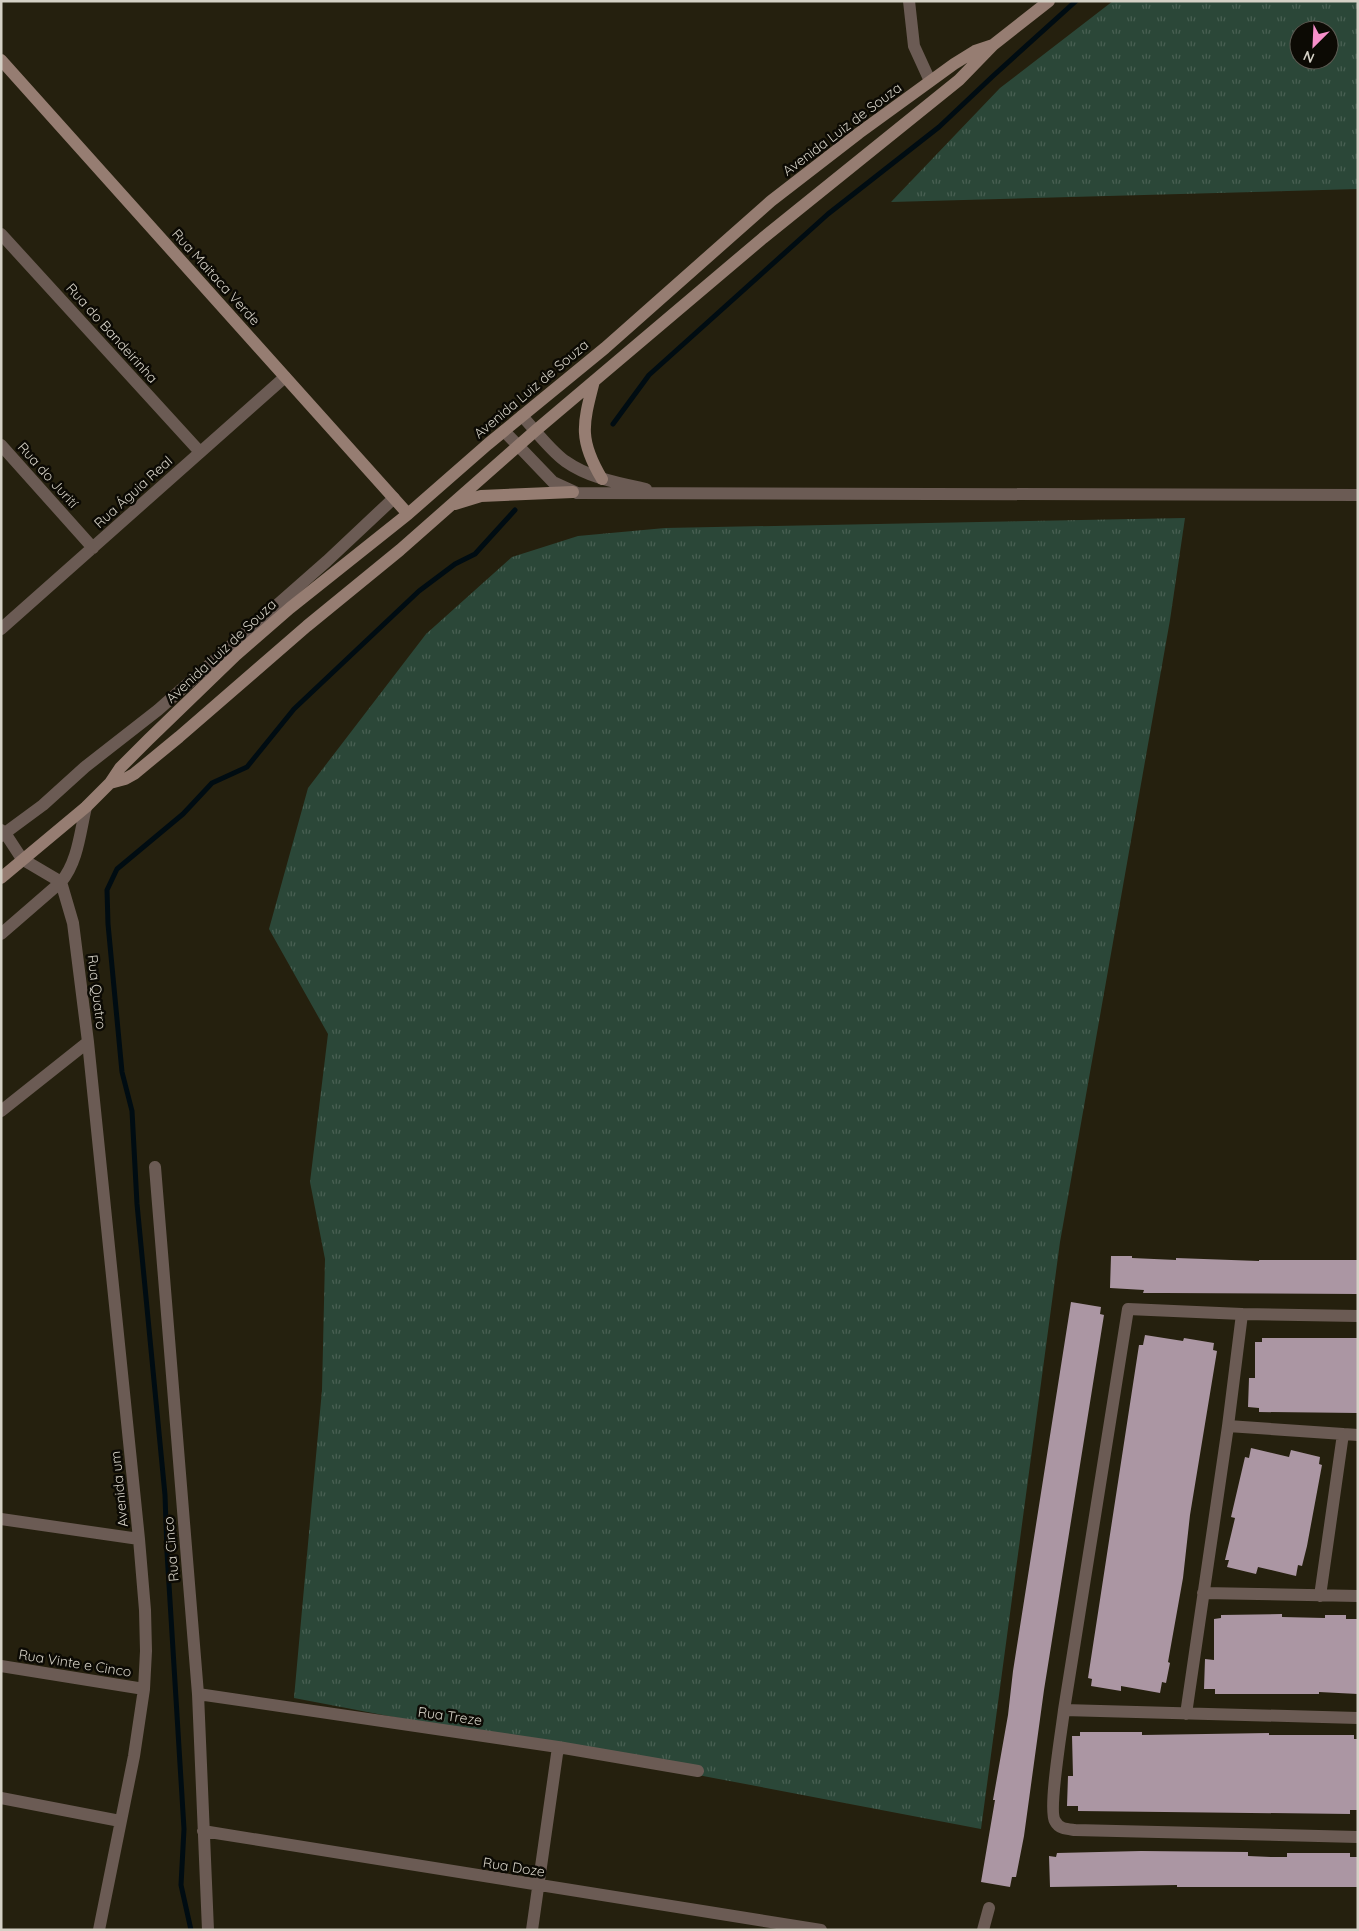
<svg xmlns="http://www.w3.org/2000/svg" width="1359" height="1931" font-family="Quicksand,sans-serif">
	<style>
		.grass { fill: url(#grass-tufts); fill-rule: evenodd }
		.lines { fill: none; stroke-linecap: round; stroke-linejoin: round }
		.stream { stroke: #000c12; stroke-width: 5 }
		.building { fill: #ab96a3 }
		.street { stroke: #6b5b54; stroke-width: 12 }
		.secondary { stroke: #967d72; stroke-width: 12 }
		.labels { text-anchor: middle; stroke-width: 5; stroke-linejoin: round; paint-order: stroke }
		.street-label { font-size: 14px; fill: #d5d1c6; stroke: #0c0a04 }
	</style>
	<defs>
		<pattern id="grass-tufts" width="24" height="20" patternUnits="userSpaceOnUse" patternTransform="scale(1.25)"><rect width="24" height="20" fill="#2b4738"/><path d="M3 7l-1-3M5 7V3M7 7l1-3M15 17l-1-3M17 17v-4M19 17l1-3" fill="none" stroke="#496053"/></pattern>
	</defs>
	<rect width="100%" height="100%" fill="#25200e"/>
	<!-- grass -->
	<path class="grass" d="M1113 1H1358V189L891 202 1000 88ZM1299 30H1329V60H1299Z
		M1185 518 1170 620 1060 1242 981 1829 294 1698 322 1390 325 1259 310 1182 328 1034 269 929 308 788 426 634 512 557 578 536 665 528Z"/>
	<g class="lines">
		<!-- stream -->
		<path class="stream" d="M613 424 649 375 828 214 939 127 993 76 1076 1
			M191 1930 181 1885 184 1829 167 1552 165 1495 137 1204 132 1111 122 1072 108 924 107 890 117 869 183 814 212 783 247 767 294 709 419 591 455 564 475 554 515 510"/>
	</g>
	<!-- building -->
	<path class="building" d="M1111 1256H1132V1258L1176 1260V1258L1259 1261V1260H1358V1294L1164 1293H1143L1144 1290 1110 1288Z
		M1071 1302 1101 1307 1100 1314 1104 1315 1044 1690 1024 1836 1016 1877H1012L1010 1887 981 1882 995 1800H993L1008 1715 1013 1671Z
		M1145 1335 1183 1341 1184 1338 1214 1343 1213 1350 1217 1351 1190 1515 1183 1578 1168 1662 1170 1663 1166 1683 1162 1682 1160 1693 1121 1686V1691L1091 1686 1092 1679 1088 1678 1139 1345H1143Z
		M1262 1338H1358V1413L1259 1412V1408L1248 1407 1249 1378H1255V1342H1262Z
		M1251 1448 1289 1457 1291 1450 1320 1457 1319 1464 1322 1465 1307 1546 1302 1566 1298 1565 1296 1576 1258 1567 1256 1574 1227 1567 1229 1560H1225L1235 1518 1231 1517 1245 1457 1249 1458Z
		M1282 1614V1617L1325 1618V1615H1346V1619H1357L1358 1694 1319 1692V1694H1215V1689H1204L1205 1659 1214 1660V1619L1221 1618V1615Z
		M1080 1732H1142V1735L1269 1733V1735H1354V1739H1358V1810H1350V1814L1078 1811V1806H1067L1068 1776H1073L1072 1736H1080Z
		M1141 1851 1248 1852V1856L1271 1857H1287V1853H1350V1857H1358V1887H1177V1885L1050 1887 1049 1856 1056 1857 1057 1853Z"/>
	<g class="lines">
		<!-- street -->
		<path class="street" d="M909 1 914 46 930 81
			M1 234 200 452
			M522 416C536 431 549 449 565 461 589 478 618 483 646 489
			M504 431 553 482 577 493 1358 495
			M1 445 93 548
			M1 629 285 377
			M1 830 5 833 22 859 61 882 73 923 88 1042 1 1111
			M1 836 43 805 85 767 158 710 327 561 394 498
			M1 934 61 882C78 862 80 832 86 807
			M88 1042 139 1539 145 1610 146 1651 144 1689 134 1756 99 1930
			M155 1167 198 1694 208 1930
			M1242 1314 1358 1316
			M1228 1426 1358 1435
			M1 1519 139 1539
			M1203 1593 1358 1596
			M1320 1596 1343 1434
			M1 1666 144 1689
			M198 1694 558 1747 698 1771
			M1064 1710C1062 1728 1048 1810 1055 1821 1059 1829 1067 1829 1075 1830L1358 1837
			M1186 1714 1228 1426 1242 1314 1128 1309 1064 1710 1358 1718
			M1 1798 120 1821
			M203 1831 821 1930
			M532 1930 558 1747
			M983 1930 989 1908"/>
		<!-- secondary -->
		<path class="secondary" d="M1 60 408 514
			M594 381C583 424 578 439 602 479
			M455 504 481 496 573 492
			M110 783 125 779 134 774 179 737 307 626 400 550 535 431 763 238 959 80 993 45 1049 1
			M1 878 86 807 110 783 120 768 149 739 236 655 290 608 408 514 488 444 605 348 771 201 859 133 954 64 975 51 993 45"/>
	</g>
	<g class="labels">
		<!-- street labels -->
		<g class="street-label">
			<text transform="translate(842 129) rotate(-37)" y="5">Avenida Luiz de Souza</text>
			<text transform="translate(216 277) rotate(48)" y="5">Rua Maitaca Verde</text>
			<text transform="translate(112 333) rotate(48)" y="5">Rua do Bandeirinha</text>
			<text transform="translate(531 389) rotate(-40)" y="5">Avenida Luiz de Souza</text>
			<text transform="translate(48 475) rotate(48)" y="5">Rua do Jurití</text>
			<text transform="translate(133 492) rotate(-42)" y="5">Rua Águia Real</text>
			<text transform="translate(221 651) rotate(-43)" y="5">Avenida Luiz de Souza</text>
			<text transform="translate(97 992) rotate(83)" y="5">Rua Quatro</text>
			<text transform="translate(119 1489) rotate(-96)" y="5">Avenida um</text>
			<text transform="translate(171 1549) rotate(-95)" y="5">Rua Cinco</text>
			<text transform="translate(75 1663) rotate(9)" y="5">Rua Vinte e Cinco</text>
			<text transform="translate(450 1716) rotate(8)" y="5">Rua Treze</text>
			<text transform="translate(514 1867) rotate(9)" y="5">Rua Doze</text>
		</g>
	</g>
	<!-- border -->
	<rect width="1359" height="1931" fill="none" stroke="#d5d1c6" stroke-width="5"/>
	<!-- north arrow -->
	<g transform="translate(1314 45) rotate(204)"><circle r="24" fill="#0c0a04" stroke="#5c5a52"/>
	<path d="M0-4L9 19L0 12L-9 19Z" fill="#f890cb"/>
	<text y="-8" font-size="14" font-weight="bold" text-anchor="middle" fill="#d5d1c6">N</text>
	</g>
</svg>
